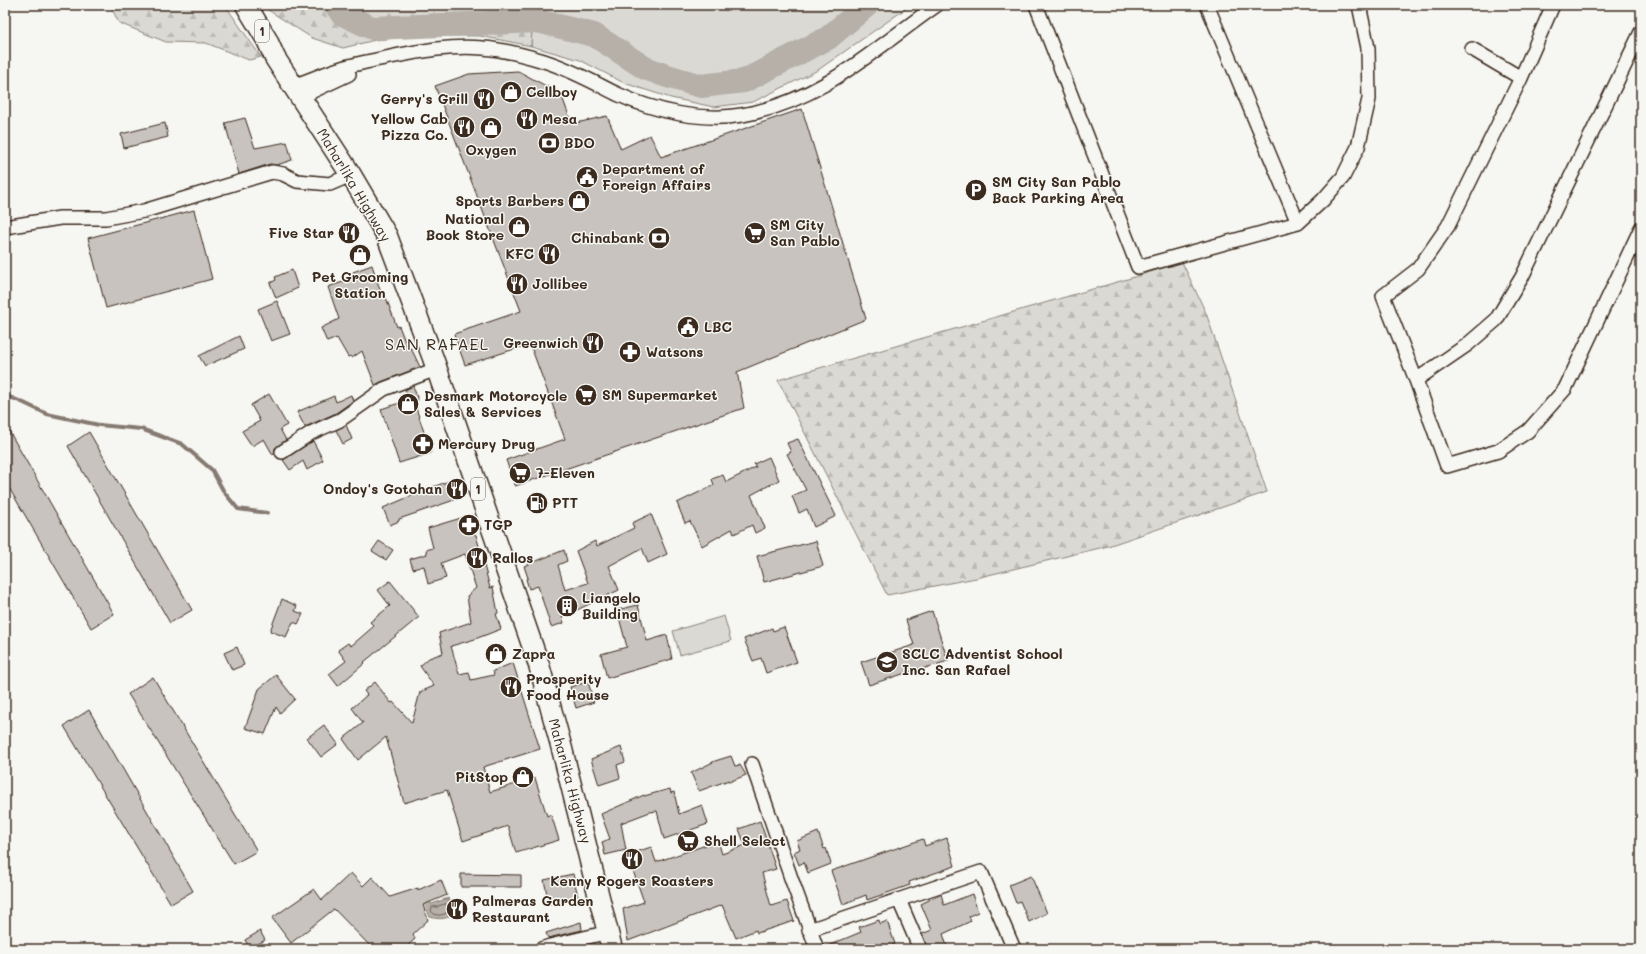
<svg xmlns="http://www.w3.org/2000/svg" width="1646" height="954" font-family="Mali,sans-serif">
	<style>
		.grass { fill: #dad9d3; stroke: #8a8278 }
		.forest { fill: url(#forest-firs); stroke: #8a8278 }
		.water { fill: url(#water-ripples); stroke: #857a71 }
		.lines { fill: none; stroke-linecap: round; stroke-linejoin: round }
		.shore { stroke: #6c6056; stroke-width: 1 }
		.stream { stroke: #857a71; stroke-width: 4 }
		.river { stroke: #b6b0a9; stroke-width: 24 }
		.building { fill: #c8c3be; stroke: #3b2a1e }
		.minor-casing { stroke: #3b2a1e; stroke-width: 16 }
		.primary-casing { stroke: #3b2a1e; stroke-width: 23 }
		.minor { stroke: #f6f6f2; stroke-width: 13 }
		.primary { stroke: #f6f6f2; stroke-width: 20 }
		.labels { text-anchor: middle; stroke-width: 3; stroke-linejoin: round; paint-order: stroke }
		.shield { fill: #f6f6f2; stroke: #73675e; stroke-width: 1 }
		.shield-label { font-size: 13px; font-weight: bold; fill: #3b2a1e }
		.poi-label { font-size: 14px; font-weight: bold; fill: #3b2a1e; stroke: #f6f6f2; text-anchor: start }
		.street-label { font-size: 14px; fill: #3b2a1e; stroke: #f6f6f2 }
		.quarter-label { font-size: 16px; letter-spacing: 1px; fill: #3b2a1e; stroke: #f6f6f2 }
	</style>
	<defs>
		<pattern id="forest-firs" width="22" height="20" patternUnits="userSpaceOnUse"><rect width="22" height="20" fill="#dad9d3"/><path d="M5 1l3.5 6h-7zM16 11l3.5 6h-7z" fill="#bcbab5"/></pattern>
		<pattern id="water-ripples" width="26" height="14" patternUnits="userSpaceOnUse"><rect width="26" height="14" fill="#b6b0a9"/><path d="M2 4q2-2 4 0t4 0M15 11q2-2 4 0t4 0" fill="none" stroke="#958f89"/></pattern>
	</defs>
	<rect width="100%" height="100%" fill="#f6f6f2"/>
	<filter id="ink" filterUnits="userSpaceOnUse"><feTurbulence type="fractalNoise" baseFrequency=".025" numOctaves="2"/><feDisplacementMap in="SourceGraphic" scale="8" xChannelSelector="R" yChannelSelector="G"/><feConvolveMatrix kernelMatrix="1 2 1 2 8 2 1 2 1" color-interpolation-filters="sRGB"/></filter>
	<g filter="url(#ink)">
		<!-- grass -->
		<path class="grass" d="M533 5H911L818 70 753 102 714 107 671 98 624 83 580 60 531 46Z
			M724 616 731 641 680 655 673 631Z"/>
		<!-- forest -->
		<path class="forest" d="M110 5H225L261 57 249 60 206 43 166 42 119 23Z
			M263 5H533L531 46 480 36H419L375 40 343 48 312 38 265 8Z
			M1182 262 1206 313 1267 492 1108 546 976 578 887 595 778 380 1131 278Z"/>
		<!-- water -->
		<path class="water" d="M421 896 432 904 448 898C451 901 451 903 452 907 454 920 440 920 430 917Z"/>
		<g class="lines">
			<!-- shore -->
			<path class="shore" d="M446 904 448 911C444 916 435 917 431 911L432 908Z"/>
			<!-- stream -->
			<path class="stream" d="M5 395 24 403 47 414 99 425 141 429 182 444 212 470 224 492 238 509 267 513"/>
			<!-- river -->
			<path class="river" d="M336 5 342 14 372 28 538 21 594 35 645 68 667 76 701 86 744 81 828 38 867 5"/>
		</g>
		<!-- building -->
		<path class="building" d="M518 71 561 94 572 124 607 116 621 149 650 135 661 157 802 109 866 319 737 372 744 408 515 486 506 460 565 439 530 344 465 365 454 334 521 311 435 86 469 74Z
			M245 118 255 148 287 142 292 160 277 165 270 164 239 174 225 123Z
			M165 123 168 137 124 148 121 134Z
			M194 210 212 279 106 308 88 238Z
			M372 265 382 296 385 295 397 327 399 326 408 349 411 348 420 367 381 382 375 385 362 351 352 358 350 356 348 357 337 338 327 342 321 328 339 319 328 287 355 278 353 272Z
			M292 270 298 288 276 298 270 283 276 280 275 277Z
			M277 301 290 334 271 341 258 309Z
			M239 336 244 349 205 366 199 356Z
			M413 386 418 400 414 402 431 453 399 463 381 409 409 400 405 390Z
			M269 394 287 425 280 429 286 440 275 448 274 454 273 455 264 439 252 446 242 431 260 421 251 405Z
			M351 395 353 401 336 413 305 427 297 412 334 396 336 402Z
			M5 424 114 614 91 628 5 481Z
			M346 425 352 439 343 444 336 430Z
			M89 432 192 610 170 623 68 446Z
			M798 439 836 516 814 527 807 509 799 513 792 496 806 490 787 454 791 452 787 443Z
			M313 441 323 460 307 470 303 461 290 470 283 460Z
			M769 457 779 480 751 495 765 528 755 533 752 525 734 534 732 529 702 546 690 521 685 523 677 503 714 485 712 479 723 475 726 482 756 467 754 464Z
			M452 480 457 499 399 519V521L390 525 383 508 411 496V495Z
			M651 514 667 554 648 563 642 548 609 566 619 590 562 617 564 623 551 627 538 586 529 589 526 579 528 578 524 566 564 550 567 561 558 565 565 590 588 583 576 551 595 541 597 546 634 528 632 523Z
			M471 515 475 535H476L490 588 493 587 498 613 496 614 501 629 475 639 451 646 459 674 469 672 471 680 494 675 493 671 513 663 540 749 483 767 490 792 535 778 547 816 551 814 559 840 516 853 508 826 463 841 447 790 404 803 386 737 358 760 343 739 363 723 352 708 367 695 364 691 375 682 391 703 393 702 412 723 420 692 434 686 420 666 429 658 443 653 439 633 471 622 467 596 476 588 465 554 441 563 446 578 428 584 424 566 413 569 410 559 427 554 426 550 433 548 428 528Z
			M379 541 393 550 386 560 372 551Z
			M816 541 823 566 764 582 757 556Z
			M390 581 419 617 380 649 364 662 365 663 338 686 329 674 346 661 338 650 348 643 351 646 374 626 370 622 390 606 378 590Z
			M282 599 297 606 295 611 303 614 298 624 293 622 286 637 270 631Z
			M638 605 647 641 667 635 672 659 607 678 601 654 627 647 617 610Z
			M932 611 948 661 922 669 921 668 869 685 861 662 914 645 906 620Z
			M784 627 797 662 766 673 761 658 753 661 744 639 772 628 773 631Z
			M237 647 244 665 232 670 224 653Z
			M276 675 295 699 280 713 276 707 265 734 245 728 259 689Z
			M153 677 257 851 234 864 128 694Z
			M588 682 594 702 576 708 570 687Z
			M89 710 193 891 171 904 64 726Z
			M324 725 338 744 321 757 307 738Z
			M621 747 625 762 617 765 620 778 599 785 591 759Z
			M731 756 735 766 740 765 746 775 729 782V780L699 791 691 773 715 761Z
			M670 789 671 793 674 792 679 814 702 805 708 824 664 839 657 811 650 812 621 823 626 850 605 855 602 842 610 839 601 814 644 795V796Z
			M760 821 776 869 762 873 771 906 787 901 794 921 757 933 756 930 736 938 722 905 628 941 623 909 644 902 631 865 628 866 625 856 651 847 656 862 718 841 722 854 745 845 739 829Z
			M818 832 824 849 826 848 831 864 808 873 804 862 799 865 794 852 800 849 797 841Z
			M947 838 955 866 909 882 910 885 867 900 866 895 843 904 831 871 923 839 925 846Z
			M351 873 363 886 372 877 390 897 418 888V890L441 880 447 895 423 905 428 920 413 934 415 939 404 949H373L334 909 291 943 272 918 314 889 322 900Z
			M461 874 521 875V887H461Z
			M573 874 578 897 549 904 544 880Z
			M1031 876 1047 913 1029 922 1020 901 1016 903 1009 885Z
			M941 894 944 905 972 894 978 912 969 916 971 921 943 934 948 949H928L922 934 932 930 921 904Z
			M879 920 880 924 887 921 895 944 883 949H825V947L861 932 859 927Z
			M581 922 582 930 548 938 546 933Z
			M260 931 265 940 250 949 245 940Z"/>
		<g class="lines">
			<!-- minor casing -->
			<g class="minor-casing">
				<path id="minor" d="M1036 5 1138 267 1298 223 1323 200 1343 177 1358 147 1369 99 1368 48 1359 5
					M1207 5 1298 223
					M1553 5 1521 78 1448 226 1418 269 1383 296 1416 380 1447 466 1498 451 1528 431 1565 389 1641 228
					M1472 49 1521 78
					M293 86C310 80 328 72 345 67 360 63 375 60 390 57 421 51 451 45 483 48 499 49 527 56 544 61 570 69 593 82 617 94 654 111 702 122 742 115 822 101 874 49 937 5
					M300 97 349 74
					M5 227 60 218H106L144 211 272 172 283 174 297 181 330 184 351 175
					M1416 380 1467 345 1496 320 1522 277 1641 32
					M282 452 311 433 340 420 384 389 436 369
					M752 764 791 878 817 949
					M899 900 920 949
					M809 930 981 872 1014 949
					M541 949 550 946 609 932"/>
			</g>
			<!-- primary casing -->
			<g class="primary-casing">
				<path id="primary" d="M246 5 267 40 275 58 351 175 387 236 433 358 539 665 562 749 612 949"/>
			</g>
			<!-- minor -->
			<use href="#minor" class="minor"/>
			<!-- primary -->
			<use href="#primary" class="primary"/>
		</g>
	</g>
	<!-- icons -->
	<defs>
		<g id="shop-disc" transform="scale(1.15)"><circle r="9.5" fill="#3b2a1e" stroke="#f6f6f2"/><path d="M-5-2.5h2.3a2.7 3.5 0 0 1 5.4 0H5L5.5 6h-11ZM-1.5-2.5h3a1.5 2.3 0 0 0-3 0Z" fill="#fff"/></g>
		<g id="restaurant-disc" transform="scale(1.15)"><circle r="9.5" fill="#3b2a1e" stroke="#f6f6f2"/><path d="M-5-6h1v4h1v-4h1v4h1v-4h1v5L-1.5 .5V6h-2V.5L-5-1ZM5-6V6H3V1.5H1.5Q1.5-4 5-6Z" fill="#fff"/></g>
		<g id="bank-disc" transform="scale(1.15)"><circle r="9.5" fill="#3b2a1e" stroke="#f6f6f2"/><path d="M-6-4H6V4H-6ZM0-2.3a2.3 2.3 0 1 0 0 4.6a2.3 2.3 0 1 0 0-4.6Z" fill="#fff"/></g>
		<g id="civic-disc" transform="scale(1.15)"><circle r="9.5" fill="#3b2a1e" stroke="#f6f6f2"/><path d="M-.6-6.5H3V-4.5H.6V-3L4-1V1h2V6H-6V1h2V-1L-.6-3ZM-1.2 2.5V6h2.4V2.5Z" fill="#fff"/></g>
		<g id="parking-disc" transform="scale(1.15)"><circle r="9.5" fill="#3b2a1e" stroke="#f6f6f2"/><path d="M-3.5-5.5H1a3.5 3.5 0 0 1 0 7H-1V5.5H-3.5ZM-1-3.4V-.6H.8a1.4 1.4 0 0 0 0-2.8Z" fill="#fff"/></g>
		<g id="supermarket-disc" transform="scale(1.15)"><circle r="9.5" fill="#3b2a1e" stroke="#f6f6f2"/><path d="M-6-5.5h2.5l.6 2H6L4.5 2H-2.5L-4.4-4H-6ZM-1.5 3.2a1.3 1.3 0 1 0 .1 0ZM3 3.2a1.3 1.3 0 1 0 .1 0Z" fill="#fff"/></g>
		<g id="pharmacy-disc" transform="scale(1.15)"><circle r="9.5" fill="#3b2a1e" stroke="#f6f6f2"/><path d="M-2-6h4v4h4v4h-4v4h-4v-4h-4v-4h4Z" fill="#fff"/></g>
		<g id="fuel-disc" transform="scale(1.15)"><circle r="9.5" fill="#3b2a1e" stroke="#f6f6f2"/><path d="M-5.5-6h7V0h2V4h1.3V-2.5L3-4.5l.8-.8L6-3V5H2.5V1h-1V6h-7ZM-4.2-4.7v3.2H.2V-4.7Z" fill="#fff"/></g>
		<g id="building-disc" transform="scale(1.15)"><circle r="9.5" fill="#3b2a1e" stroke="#f6f6f2"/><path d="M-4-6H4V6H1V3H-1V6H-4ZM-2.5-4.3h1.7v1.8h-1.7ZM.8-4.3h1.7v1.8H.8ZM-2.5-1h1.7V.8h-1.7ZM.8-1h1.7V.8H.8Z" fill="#fff"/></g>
		<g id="school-disc" transform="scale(1.15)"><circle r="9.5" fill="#3b2a1e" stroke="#f6f6f2"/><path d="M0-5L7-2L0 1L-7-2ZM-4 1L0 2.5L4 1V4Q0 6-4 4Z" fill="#fff"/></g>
	</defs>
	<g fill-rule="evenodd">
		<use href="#shop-disc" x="511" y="92"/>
		<use href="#restaurant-disc" x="484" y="99"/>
		<use href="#restaurant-disc" x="527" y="119"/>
		<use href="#restaurant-disc" x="464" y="127"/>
		<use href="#shop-disc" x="491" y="128"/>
		<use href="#bank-disc" x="549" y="143"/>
		<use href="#civic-disc" x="587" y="177"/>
		<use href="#parking-disc" x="976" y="190"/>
		<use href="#shop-disc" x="579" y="201"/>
		<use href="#shop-disc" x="519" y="227"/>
		<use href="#restaurant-disc" x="349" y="233"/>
		<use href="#supermarket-disc" x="755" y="233"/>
		<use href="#bank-disc" x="659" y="238"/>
		<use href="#restaurant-disc" x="549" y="254"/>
		<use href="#shop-disc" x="360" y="255"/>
		<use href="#restaurant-disc" x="517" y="284"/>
		<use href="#civic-disc" x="688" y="327"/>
		<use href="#restaurant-disc" x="593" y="343"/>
		<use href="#pharmacy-disc" x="630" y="352"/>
		<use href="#supermarket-disc" x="586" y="395"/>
		<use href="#shop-disc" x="408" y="404"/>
		<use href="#pharmacy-disc" x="423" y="444"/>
		<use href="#supermarket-disc" x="520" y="473"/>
		<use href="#restaurant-disc" x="457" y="489"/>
		<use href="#fuel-disc" x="537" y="503"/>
		<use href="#pharmacy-disc" x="469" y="525"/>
		<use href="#restaurant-disc" x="477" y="558"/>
		<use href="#building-disc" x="567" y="606"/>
		<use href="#shop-disc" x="496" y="654"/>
		<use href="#school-disc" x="887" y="662"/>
		<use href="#restaurant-disc" x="511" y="687"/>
		<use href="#shop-disc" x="523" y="777"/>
		<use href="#supermarket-disc" x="688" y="841"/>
		<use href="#restaurant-disc" x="632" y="859"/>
		<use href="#restaurant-disc" x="457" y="909"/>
	</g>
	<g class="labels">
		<!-- shield labels -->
		<g class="shield">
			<rect x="255" y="20" width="14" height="22" rx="3"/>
			<rect x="471" y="478" width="14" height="22" rx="3"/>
		</g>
		<g class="shield-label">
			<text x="262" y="36">1</text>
			<text x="478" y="494">1</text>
		</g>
		<!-- poi labels -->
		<g class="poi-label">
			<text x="526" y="97">Cellboy</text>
			<text x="468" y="104" text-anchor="end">Gerry's Grill</text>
			<text x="448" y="124" text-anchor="end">Yellow Cab<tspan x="448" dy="16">Pizza Co.</tspan></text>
			<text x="542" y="124">Mesa</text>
			<text x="564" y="148">BDO</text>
			<text x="491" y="155" text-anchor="middle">Oxygen</text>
			<text x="602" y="174">Department of<tspan x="602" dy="16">Foreign Affairs</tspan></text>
			<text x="992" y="187">SM City San Pablo<tspan x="992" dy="16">Back Parking Area</tspan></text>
			<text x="564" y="206" text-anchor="end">Sports Barbers</text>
			<text x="504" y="224" text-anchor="end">National<tspan x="504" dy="16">Book Store</tspan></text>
			<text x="770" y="230">SM City<tspan x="770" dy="16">San Pablo</tspan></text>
			<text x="334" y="238" text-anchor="end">Five Star</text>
			<text x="644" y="243" text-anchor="end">Chinabank</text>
			<text x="534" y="259" text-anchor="end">KFC</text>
			<text x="360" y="282" text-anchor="middle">Pet Grooming<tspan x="360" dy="16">Station</tspan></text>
			<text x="532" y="289">Jollibee</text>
			<text x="704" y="332">LBC</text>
			<text x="578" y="348" text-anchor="end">Greenwich</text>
			<text x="646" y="357">Watsons</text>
			<text x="602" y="400">SM Supermarket</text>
			<text x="424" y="401">Desmark Motorcycle<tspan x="424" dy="16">Sales &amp; Services</tspan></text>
			<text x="438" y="449">Mercury Drug</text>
			<text x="536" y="478">7-Eleven</text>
			<text x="442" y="494" text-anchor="end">Ondoy's Gotohan</text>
			<text x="552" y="508">PTT</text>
			<text x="484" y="530">TGP</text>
			<text x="492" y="563">Rallos</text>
			<text x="582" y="603">Liangelo<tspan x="582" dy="16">Building</tspan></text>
			<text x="512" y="659">Zapra</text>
			<text x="902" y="659">SCLC Adventist School<tspan x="902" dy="16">Inc. San Rafael</tspan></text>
			<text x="526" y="684">Prosperity<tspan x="526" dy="16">Food House</tspan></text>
			<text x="508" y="782" text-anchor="end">PitStop</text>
			<text x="704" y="846">Shell Select</text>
			<text x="632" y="886" text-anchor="middle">Kenny Rogers Roasters</text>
			<text x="472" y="906">Palmeras Garden<tspan x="472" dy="16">Restaurant</tspan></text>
		</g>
		<!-- street labels -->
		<g class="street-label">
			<text transform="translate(354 185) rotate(59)" y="5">Maharlika Highway</text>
			<text transform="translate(570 781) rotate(75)" y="5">Maharlika Highway</text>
		</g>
		<!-- quarter labels -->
		<g class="quarter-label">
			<text x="437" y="350">SAN RAFAEL</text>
		</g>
	</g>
	<!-- margin -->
	<rect width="1646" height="954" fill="none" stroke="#f6f6f2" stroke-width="20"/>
	<rect x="10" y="10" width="1626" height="934" fill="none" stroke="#3b2a1e" stroke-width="1.5" filter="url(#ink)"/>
</svg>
